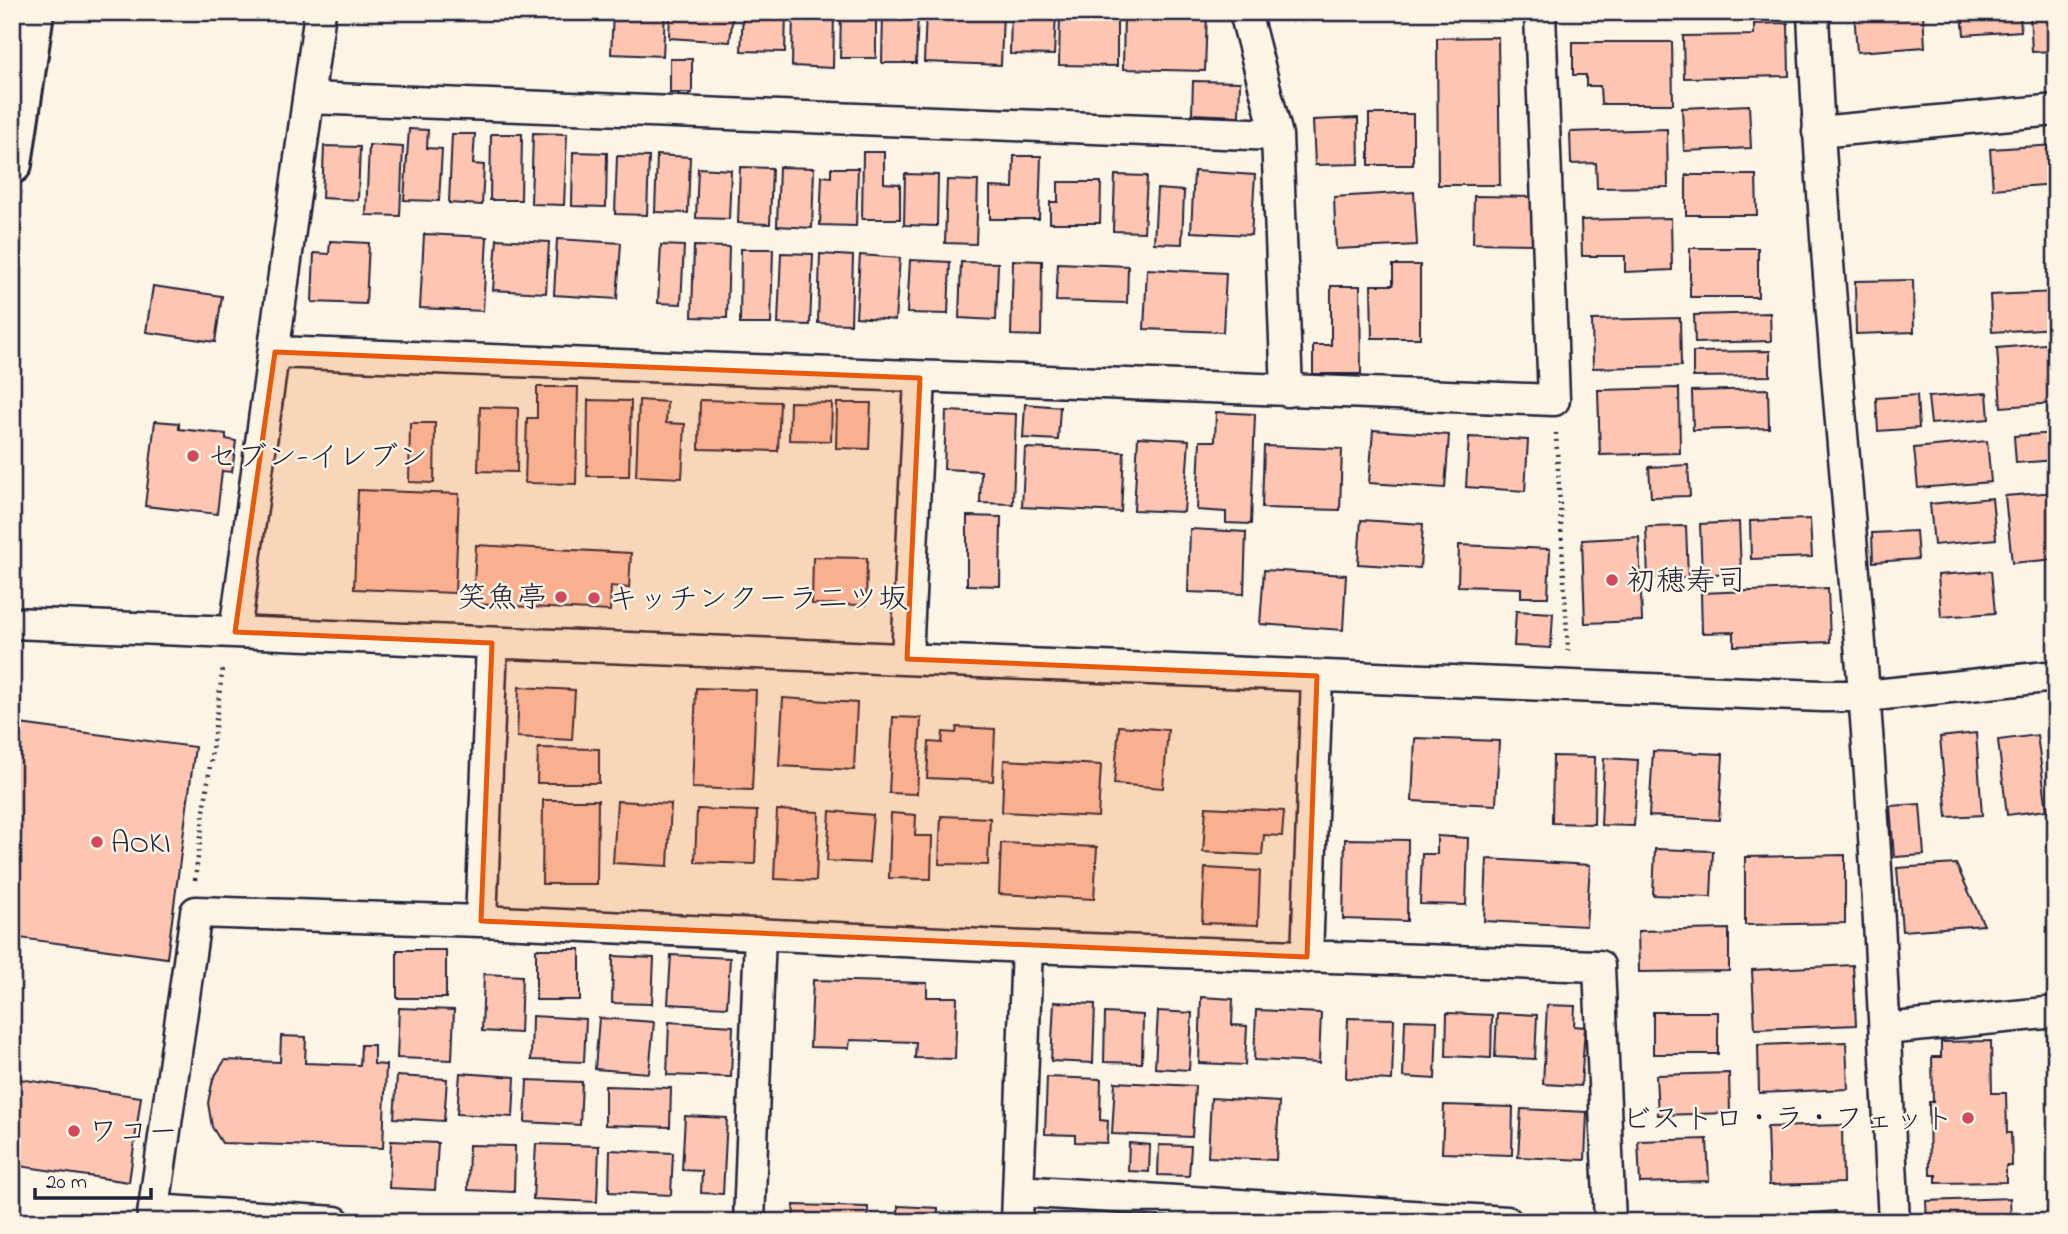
<svg xmlns="http://www.w3.org/2000/svg" width="2068" height="1234" font-family="'Indie Flower','Klee One',sans-serif">
	<style>
		.building { fill: #fec6b2; stroke: #22223b; stroke-width: 2 }
		.lines { fill: none; stroke-linecap: round; stroke-linejoin: round }
		.minor-casing { stroke: #22223b; stroke-width: 35 }
		.secondary-casing { stroke: #22223b; stroke-width: 44 }
		.path { stroke: #22223b; stroke-width: 4.5; stroke-dasharray: 2 5; stroke-linecap: butt }
		.minor { stroke: #fcf5e5; stroke-width: 30 }
		.secondary { stroke: #fcf5e5; stroke-width: 38 }
		.marked { fill: #e8590c; fill-opacity: 0.2; stroke: #e8590c; stroke-width: 5; stroke-linejoin: round }
		.poi-dot { fill: #d1495b; stroke: #fcf5e5; stroke-width: 2.5 }
		.labels { text-anchor: middle; stroke-width: 5; stroke-linejoin: round; paint-order: stroke }
		.poi-label { font-size: 30px; fill: #22223b; stroke: #fcf5e5; text-anchor: start }
	</style>
	<rect width="100%" height="100%" fill="#fcf5e5"/>
	<filter id="ink" filterUnits="userSpaceOnUse"><feTurbulence type="fractalNoise" baseFrequency=".0143" numOctaves="2"/><feDisplacementMap in="SourceGraphic" scale="14" xChannelSelector="R" yChannelSelector="G"/><feConvolveMatrix kernelMatrix="1 2 1 2 8 2 1 2 1" color-interpolation-filters="sRGB"/></filter>
	<g filter="url(#ink)">
		<!-- building -->
		<path class="building" d="M613 12H665L663 56 611 54Z
			M670 12H733L730 42 669 38Z
			M743 12H786L785 52 741 51Z
			M793 12H834L833 68 792 66Z
			M841 12H876V58H840Z
			M883 12H918L916 63H882Z
			M926 12H1003L1001 65 924 62Z
			M1011 12H1056L1054 55 1010 54Z
			M1060 12H1117V66L1059 65Z
			M1124 12 1207 13 1205 71 1123 69Z
			M1854 12H1923L1925 47 1857 52Z
			M1962 12H2020L2021 31 1964 35Z
			M2030 12H2056V51L2032 52Z
			M1788 23 1789 76 1684 78 1683 36 1754 35V24Z
			M1498 37 1500 185H1438L1437 38Z
			M1573 42H1672L1673 104H1601L1600 86H1586V75H1573Z
			M670 59H692V93H670Z
			M1193 81 1240 82 1239 116 1192 114Z
			M1749 105 1751 148 1684 151 1682 108Z
			M1369 114H1413V165H1369Z
			M1358 118 1359 164 1315 165 1313 120Z
			M409 129 428 130 427 148 442 149 439 201 404 200Z
			M1667 129 1668 187 1597 188 1596 163 1571 164 1570 132Z
			M533 133 567 134 564 205 531 204Z
			M452 134H475L473 164 484 165 482 205 449 203Z
			M491 134H522L521 200H490Z
			M369 145 403 147 400 216 366 215Z
			M2056 145V184L1993 189 1990 149Z
			M324 146 360 147 358 200 322 198Z
			M573 152 607 153 606 207 572 206Z
			M863 152H884V183L900 184V219H862Z
			M657 155 690 157 688 213 655 212Z
			M617 156 649 157 647 215 615 214Z
			M1014 156H1041L1039 219H990V187L1013 188Z
			M740 167 772 168 770 224 738 223Z
			M779 167 814 168 812 228 777 226Z
			M698 168 731 170 729 219 696 218Z
			M831 168H858L856 226 820 225 822 176 831 177Z
			M1194 171 1255 175 1251 235 1191 232Z
			M905 174 938 175 937 226 904 225Z
			M1115 175 1147 176 1144 232 1113 231Z
			M1686 175H1756L1757 215H1686Z
			M947 180 978 181 976 244 945 243Z
			M1058 182H1101L1100 223H1050V202H1058Z
			M1157 189 1184 191 1182 244 1154 243Z
			M1414 192 1417 245 1336 249 1334 197Z
			M1474 196 1533 197 1532 244 1473 243Z
			M1671 218 1672 270 1625 272V256H1582L1581 220Z
			M424 234 487 237 483 311 420 308Z
			M497 239 549 242 546 293 493 290Z
			M557 239 621 243 617 299 554 295Z
			M330 241 369 243 366 304 312 302 314 253 329 254Z
			M661 245 684 246 681 304 658 303Z
			M694 246 729 247 727 318 692 317Z
			M1690 248H1758V297H1690Z
			M741 249H773L771 324H740Z
			M781 253 813 254 810 325 778 324Z
			M820 254 853 256 851 324 818 323Z
			M860 255 900 258 895 320 856 317Z
			M910 260 950 262 948 314 907 313Z
			M1013 260 1042 261 1041 336 1011 335Z
			M961 262 998 263 996 320 959 318Z
			M1058 263 1128 266 1127 303 1056 301Z
			M1393 265H1420V338H1372L1371 285H1393Z
			M1147 269 1226 273 1223 332 1144 329Z
			M1913 280 1914 332 1856 334 1855 281Z
			M153 286 222 296 215 342 146 332Z
			M1331 286H1360L1361 374H1313V345H1331Z
			M2056 292V328L1992 332 1990 295Z
			M1770 313 1771 341 1695 343 1694 315Z
			M1680 318 1681 366 1593 368 1592 320Z
			M2056 343V403L2001 407 1997 348Z
			M1770 351V376L1693 377V352Z
			M537 387H578L576 484 525 483 527 418H537Z
			M1679 388 1680 453 1600 455 1598 390Z
			M1768 389 1769 428 1693 430 1692 391Z
			M1987 393 1989 419 1931 424 1928 397Z
			M1917 395 1919 428 1878 431 1876 398Z
			M588 400 631 401 629 476H587Z
			M639 400 667 402 666 423 685 424 682 478 636 476Z
			M700 400 780 402 778 451 699 449Z
			M790 402 832 403 831 441 789 440Z
			M837 403H871L869 449 836 448Z
			M1025 404 1060 407 1058 440 1023 438Z
			M480 407 518 408 517 472 478 471Z
			M946 411 1016 414 1013 504 980 503 981 471 944 469Z
			M1216 412 1255 414 1251 524 1226 523V512L1197 510 1200 441H1215Z
			M155 421 179 423V429L226 434V439L236 441 232 472 222 471 217 514 145 506Z
			M410 423H435L434 483 409 482Z
			M1373 430 1449 435 1445 488 1369 483Z
			M2056 433V460L2016 463 2014 436Z
			M1138 437 1189 440 1184 512 1134 510Z
			M1469 437 1528 440 1525 491 1466 487Z
			M1987 441 1991 482 1918 488 1914 448Z
			M1264 446 1342 449 1340 510 1262 508Z
			M1025 448 1124 452 1121 512 1022 507Z
			M1688 465 1690 496 1651 497 1649 467Z
			M358 490 459 494 455 593 354 589Z
			M2056 492V559L2012 563 2005 496Z
			M1992 498 1996 539 1934 545 1930 504Z
			M967 516 1001 517 1000 586 967 585Z
			M1810 519 1812 557 1751 559 1750 521Z
			M1361 520 1423 524 1420 568 1358 564Z
			M1739 522 1741 572 1702 575 1700 524Z
			M1686 526 1688 577 1648 578 1646 527Z
			M1190 529 1246 532 1244 594 1188 592Z
			M1916 531 1918 559 1873 562 1872 533Z
			M1639 537 1642 621 1585 623 1582 540Z
			M476 545 631 553 629 588 611 586 610 611 473 604Z
			M1459 545 1550 549 1548 597H1521V588L1458 586Z
			M813 557 867 558 866 605 812 604Z
			M1264 570 1346 575 1343 630 1260 624Z
			M1991 571 1995 613 1941 617 1938 575Z
			M1828 588 1830 642 1734 646V632L1702 633 1701 593Z
			M1516 611 1553 613 1551 648 1514 646Z
			M519 687 575 690 572 740 517 737Z
			M696 688 756 690 752 790 692 788Z
			M783 698 857 703 854 770 779 766Z
			M893 717 921 718 917 794 889 793Z
			M12 723 195 747 167 958 12 937Z
			M1119 726 1168 730 1163 788 1114 784Z
			M957 727 995 729 993 781 927 778 929 742 942 743 943 732 956 733Z
			M1976 733 1982 815 1947 817 1940 737Z
			M2037 735 2047 810 2007 815 1998 740Z
			M1415 738 1499 741 1496 805 1412 801Z
			M2050 738H2056V799Z
			M538 748 599 749V783H537Z
			M1653 751 1723 754 1719 820 1649 816Z
			M1553 756 1595 757 1594 824 1552 823Z
			M1604 758 1638 760 1634 826 1601 825Z
			M1004 760 1101 765 1098 817 1002 812Z
			M543 800H598L597 884H542Z
			M617 801 671 804 668 866 613 863Z
			M1920 804 1924 855 1894 857 1890 806Z
			M1206 807 1284 811 1282 836 1264 835 1262 855 1203 852Z
			M697 809 757 811 755 864 695 862Z
			M777 810 819 812 816 881 774 879Z
			M830 811 873 815 869 863 827 861Z
			M891 813 916 815 915 836H932L931 879 889 878Z
			M941 816 990 818 988 865 939 864Z
			M1437 836 1468 838 1466 905 1420 904 1422 854H1437Z
			M1345 839 1408 840 1407 921 1343 919Z
			M1001 843 1097 847 1094 899 999 894Z
			M1655 849 1713 851 1711 897 1653 895Z
			M1845 855V923L1745 925V857Z
			M1487 859 1590 865 1586 926 1484 921Z
			M1956 864 1984 925 1902 931 1897 868Z
			M1205 868 1260 871 1258 925 1202 923Z
			M1729 929V971L1639 972 1638 931Z
			M536 949H580V1000H536Z
			M397 950H446V998H397Z
			M671 955 730 958 727 1007 668 1004Z
			M613 956 654 958 652 1004 612 1003Z
			M1853 965 1856 1025 1755 1029 1752 970Z
			M484 974 522 976 520 1033 482 1031Z
			M813 980 927 983V997H957L955 1059 915 1058 916 1042 850 1040 849 1048 810 1047Z
			M1201 997 1233 999 1232 1025 1247 1026 1245 1065 1199 1063Z
			M1054 1002 1095 1004 1093 1063 1051 1061Z
			M1547 1005 1575 1006 1574 1026 1585 1027 1581 1086 1543 1084Z
			M399 1008 454 1010 452 1060 397 1058Z
			M1256 1010 1321 1013 1319 1063 1254 1060Z
			M1158 1011 1192 1013 1189 1070 1155 1068Z
			M1653 1012H1718V1054H1653Z
			M1105 1013 1143 1015 1142 1063 1104 1062Z
			M1447 1013 1492 1015 1491 1058 1446 1056Z
			M1497 1013 1537 1015 1535 1059 1495 1057Z
			M532 1016 586 1019 584 1062 531 1060Z
			M599 1018 654 1022 649 1073 595 1069Z
			M1348 1018 1394 1019 1392 1080 1346 1078Z
			M1405 1020 1437 1021 1435 1079 1403 1077Z
			M669 1022 733 1026 731 1077 667 1075Z
			M281 1036 306 1037 305 1063 360 1065 361 1045H374V1064L386 1065 383 1148 222 1143 212 1127 208 1103 213 1079 225 1060 280 1062Z
			M1991 1041 1992 1093H2006L2007 1133H2011L2012 1166H2006V1182L1936 1183V1175H1930L1929 1102H1933L1932 1057H1941V1042Z
			M1846 1042 1848 1089 1759 1093 1758 1045Z
			M460 1073 515 1077 513 1117 457 1114Z
			M1729 1073 1730 1113 1658 1115 1656 1075Z
			M397 1076 447 1079 444 1121 394 1118Z
			M1047 1077 1101 1079 1100 1120 1108 1121 1107 1143 1075 1142V1135L1045 1134Z
			M12 1078 141 1097 129 1182 12 1165Z
			M527 1080 582 1082 580 1125 525 1122Z
			M1115 1082 1195 1086 1192 1137 1112 1134Z
			M605 1086 671 1088 670 1127 605 1125Z
			M1211 1098 1279 1102 1276 1160 1208 1157Z
			M1444 1105 1513 1107 1512 1155 1442 1153Z
			M1521 1109 1587 1112 1585 1160 1518 1157Z
			M685 1116 727 1118 723 1194 701 1193 702 1171 682 1170Z
			M1842 1125 1843 1183 1769 1185 1767 1127Z
			M1707 1139 1709 1181 1640 1183 1638 1141Z
			M391 1141 438 1143 435 1190 389 1188Z
			M1129 1143 1150 1145 1149 1172 1128 1171Z
			M536 1144 599 1146 597 1202 533 1199Z
			M469 1145 515 1146 514 1192 468 1190Z
			M1159 1145 1191 1146 1189 1176 1158 1175Z
			M610 1150 673 1153 671 1195 609 1192Z
			M2010 1198 2011 1222H1927L1926 1201Z
			M794 1205 868 1207 867 1222H793Z
			M898 1206 938 1208V1222H898Z
			M1835 1211 1836 1222H1768L1767 1217Z"/>
		<g class="lines">
			<!-- minor casing -->
			<g class="minor-casing">
				<path id="minor" d="M1245 12 1277 135 1287 391
					M1813 12C1822 239 1846 466 1864 693 1878 869 1885 1045 1894 1222
					M308 98 1277 135
					M1818 132 2056 110
					M275 352 1554 400 1540 12
					M12 623 1822 696H1865L2056 676
					M235 632 320 12
					M907 659 920 378
					M481 921 492 643
					M1307 957 1317 676
					M1885 1029 2056 1012
					M1018 1191 1507 1222
					M154 1210 335 1222
					M152 1222 196 912 481 921 1027 947 1599 966 1610 1222
					M749 1222 760 934
					M1017 1222 1027 947"/>
			</g>
			<!-- secondary casing -->
			<g class="secondary-casing">
				<path id="secondary" d="M12 164 34 12"/>
			</g>
			<!-- path -->
			<path class="path" d="M1556 433 1568 651
				M195 880 223 666"/>
			<!-- minor -->
			<use href="#minor" class="minor"/>
			<!-- secondary -->
			<use href="#secondary" class="secondary"/>
		</g>
	</g>
	<!-- marked area -->
	<path class="marked" d="M275 352 920 378 907 659 1317 676 1307 957 481 921 492 643 235 632Z"/>
	<!-- markers -->
	<g class="poi-dot">
		<circle cx="193" cy="456" r="7"/>
		<circle cx="1612" cy="580" r="7"/>
		<circle cx="561" cy="597" r="7"/>
		<circle cx="594" cy="598" r="7"/>
		<circle cx="97" cy="842" r="7"/>
		<circle cx="1968" cy="1118" r="7"/>
		<circle cx="74" cy="1131" r="7"/>
	</g>
	<g class="labels">
		<!-- poi labels -->
		<g class="poi-label">
			<text x="207" y="466">セブン-イレブン</text>
			<text x="1626" y="590">初穂寿司</text>
			<text x="547" y="607" text-anchor="end">笑魚亭</text>
			<text x="608" y="608">キッチンクーラ二ツ坂</text>
			<text x="111" y="852">AOKI</text>
			<text x="1954" y="1128" text-anchor="end">ビストロ・ラ・フェット</text>
			<text x="88" y="1141">ワコー</text>
		</g>
	</g>
	<!-- margin -->
	<rect width="2068" height="1234" fill="none" stroke="#fcf5e5" stroke-width="42"/>
	<rect x="21" y="21" width="2026" height="1192" fill="none" stroke="#22223b" stroke-width="2.5" filter="url(#ink)"/>
	<!-- scale -->
	<path d="M35 1188v10h116v-10" fill="none" stroke="#22223b" stroke-width="3.5"/>
	<text x="46" y="1188" font-size="21" fill="#22223b" stroke="#fcf5e5" stroke-width="5" paint-order="stroke">20 m</text>
</svg>
